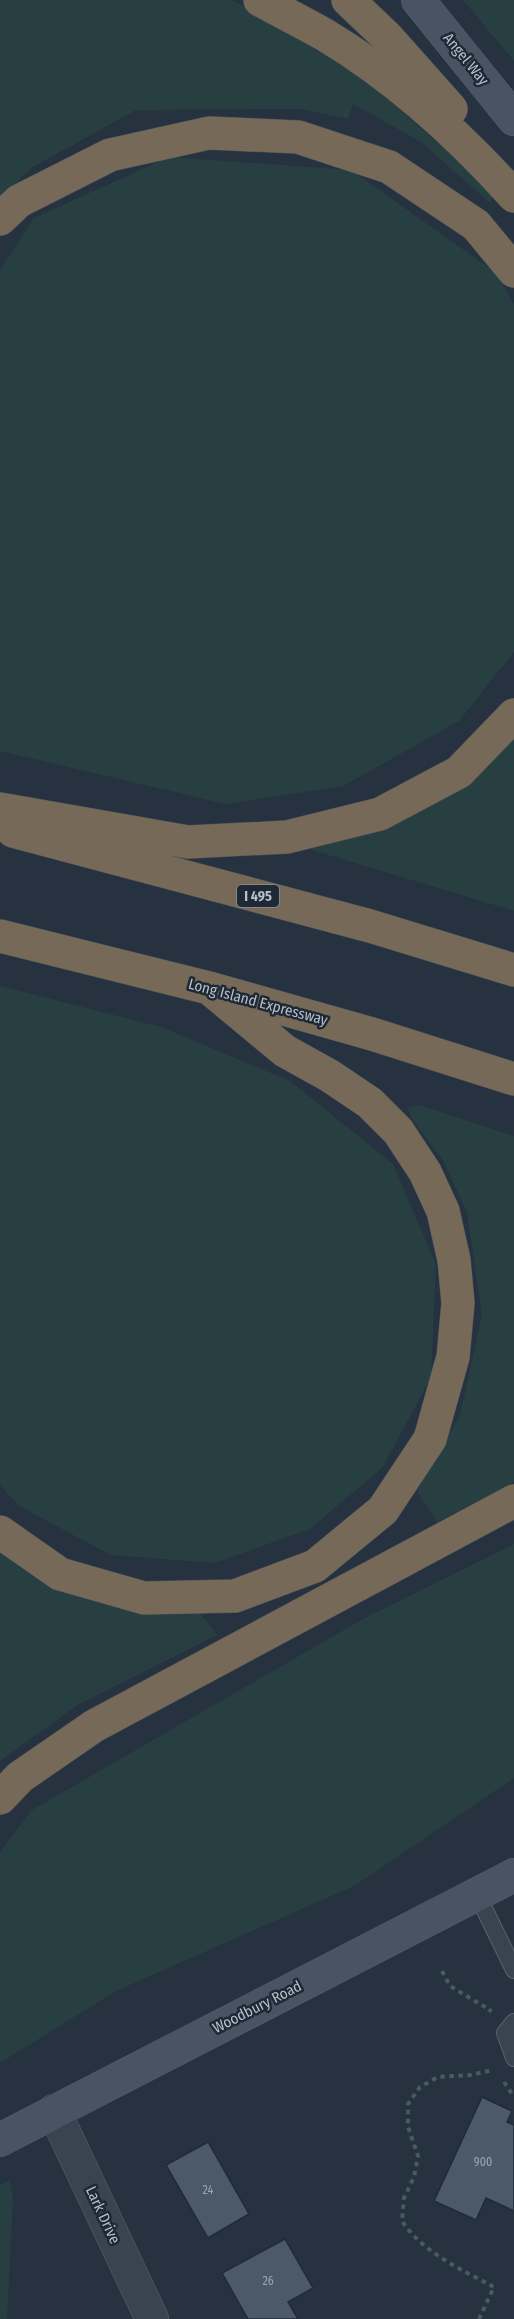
<svg xmlns="http://www.w3.org/2000/svg" width="514" height="2319" font-family="'Fira Sans Condensed',sans-serif">
	<style>
		.green { fill: #283f41 }
		.building { fill: #4c5969; stroke: #212b37; stroke-width: 1.5 }
		.lines { fill: none; stroke-linecap: round; stroke-linejoin: round }
		.service-casing { stroke: #58626d; stroke-width: 18 }
		.minor-casing { stroke: #58626d; stroke-width: 34 }
		.secondary-casing { stroke: #58626d; stroke-width: 34 }
		.motorway-casing { stroke: #454f5a; stroke-width: 34 }
		.path { stroke: #465c5e; stroke-width: 4; stroke-dasharray: 4.5 4.5; stroke-linecap: butt }
		.service { stroke: #3a4450; stroke-width: 16 }
		.minor { stroke: #3a4450; stroke-width: 33 }
		.secondary { stroke: #485363; stroke-width: 33 }
		.motorway { stroke: #766957; stroke-width: 33 }
		.labels { text-anchor: middle; stroke-width: 5; stroke-linejoin: round; paint-order: stroke }
		.number-label { font-size: 12px; fill: #9ca6b2 }
		.shield { fill: #1f2935; stroke: #89929d; stroke-width: 1.5 }
		.shield-label { font-size: 14px; font-weight: bold; fill: #b6bfca }
		.street-label { font-size: 15px; fill: #b6bfca; stroke: #1f2935 }
	</style>
	<rect width="100%" height="100%" fill="#263240"/>
	<!-- green -->
	<path class="green" d="M0 0H231L249 8 371 84 494 193 490 203 421 142 353 104 348 119 300 109 136 110 31 168 0 198Z
		M463 0H514V61Z
		M169 157 351 170 495 272 514 304V652L459 721 343 786 226 804 0 751V270L34 218Z
		M514 734V911L312 850 317 838Z
		M0 986 161 1027 290 1081 393 1164 436 1264 431 1377 383 1467 310 1529 215 1563 111 1555 19 1506 0 1485Z
		M419 1105 514 1136V1482L437 1522 417 1491 460 1415 482 1315 467 1212 444 1162 412 1119 407 1107Z
		M514 1544V1778L354 1886 116 1991 0 2063V1852L32 1810 363 1619Z
		M0 1546 196 1608 217 1635 79 1704 0 1761Z
		M10 2180 13 2199 7 2319H0V2185Z"/>
	<!-- building -->
	<path class="building" d="M482 2097 512 2111 507 2122 514 2125V2211L486 2198 476 2220 434 2201Z
		M208 2142 249 2214 208 2238 166 2165Z
		M285 2239 313 2288 288 2302 298 2319H248L222 2273Z"/>
	<g class="lines">
		<!-- service casing -->
		<g class="service-casing">
			<path id="service" d="M477 1894 514 1970
				M514 2022 505 2033 514 2058"/>
		</g>
		<!-- minor casing -->
		<g class="minor-casing">
			<path id="minor" d="M54 2111 152 2319"/>
		</g>
		<!-- secondary casing -->
		<g class="secondary-casing">
			<path id="secondary" d="M418 0 514 119
				M0 2140 514 1875"/>
		</g>
		<!-- motorway casing -->
		<g class="motorway-casing">
			<path id="motorway" d="M260 0C282 12 304 23 325 35 395 77 460 136 514 196
				M348 0 387 37 451 109
				M0 219 19 201 110 155 209 133 298 137 389 167 476 225 514 271
				M0 809 188 842 287 837 380 814 459 772 514 715
				M13 831 370 926 514 970
				M0 936 209 988 372 1034 514 1079
				M0 1532 60 1574 144 1598 235 1596 315 1566 383 1510 430 1439 453 1357 458 1303 454 1260 443 1211 425 1172 398 1131 370 1103 330 1076 285 1051 209 988
				M0 1798 20 1777 94 1726 514 1501"/>
		</g>
		<!-- path -->
		<path class="path" d="M442 1971 450 1986 490 2010 489 2012
			M504 2082 514 2097
			M479 2319 494 2287C462 2270 422 2252 402 2221L404 2198 414 2177 418 2156 408 2127V2104L420 2087 438 2077 470 2075 493 2070"/>
		<!-- service -->
		<use href="#service" class="service"/>
		<!-- minor -->
		<use href="#minor" class="minor"/>
		<!-- secondary -->
		<use href="#secondary" class="secondary"/>
		<!-- motorway -->
		<use href="#motorway" class="motorway"/>
	</g>
	<g class="labels">
		<!-- number labels -->
		<g class="number-label">
			<text x="483" y="2166">900</text>
			<text x="208" y="2194">24</text>
			<text x="268" y="2285">26</text>
		</g>
		<!-- shield labels -->
		<rect class="shield" x="237" y="885" width="42" height="22" rx="4.5"/>
		<g class="shield-label">
			<text x="258" y="901">I 495</text>
		</g>
		<!-- street labels -->
		<g class="street-label">
			<text transform="translate(466 59) rotate(51)" y="5">Angel Way</text>
			<text transform="translate(258 1002) rotate(15)" y="5">Long Island Expressway</text>
			<text transform="translate(257 2007) rotate(-27)" y="5">Woodbury Road</text>
			<text transform="translate(103 2215) rotate(65)" y="5">Lark Drive</text>
		</g>
	</g>
</svg>
